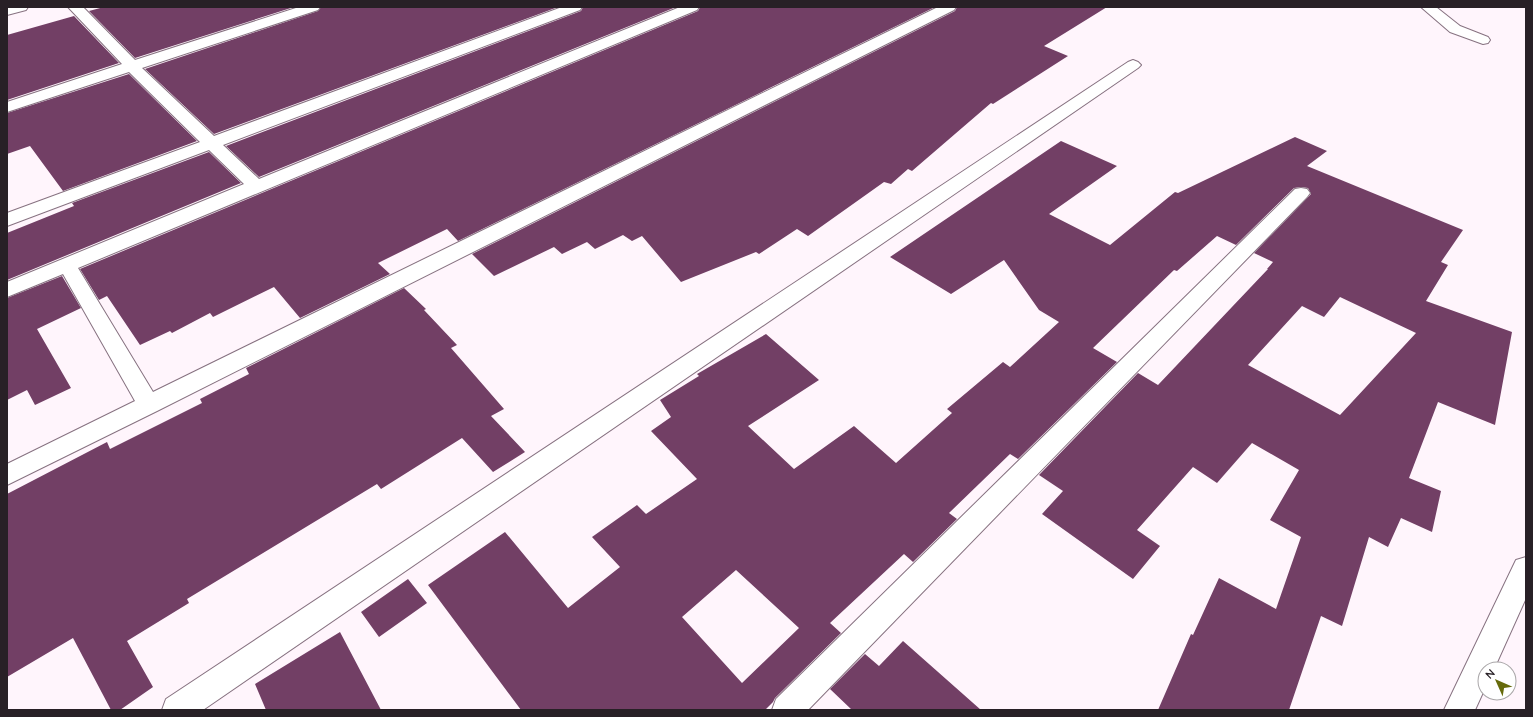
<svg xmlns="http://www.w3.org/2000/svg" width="1533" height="717" font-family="Quicksand,sans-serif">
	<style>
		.building { fill: #723f65; fill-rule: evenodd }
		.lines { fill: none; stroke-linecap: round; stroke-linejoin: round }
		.street-casing { stroke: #877281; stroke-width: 2 }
		.street { fill: #fff; fill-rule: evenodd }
	</style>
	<rect width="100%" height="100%" fill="#fff5fc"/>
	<!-- building -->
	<path class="building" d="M104 7H294L135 58 89 11Z
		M321 7H558L214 134 145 69 318 11Z
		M583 7H676L259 177 226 146 581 11Z
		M700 7H935L458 241 447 229 378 263 390 274 300 318 274 287 213 317 210 313 172 333 170 331 140 345 107 296 99 300 80 269 698 11Z
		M957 7H1107L1044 46 1068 56 993 104 991 103 912 171 908 169 891 184 884 182 808 236 797 229 759 254 756 252 681 282 642 236 632 241 623 235 595 249 587 242 562 254 554 247 494 276 472 254 955 11Z
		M74 16 119 63 7 100V35Z
		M129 74 197 141 63 191 30 146 7 154V113Z
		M1295 137 1327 151 1307 166 1463 230 1441 262 1448 265 1426 301 1512 332 1495 425 1438 402 1409 478 1441 491 1432 532 1401 518 1388 547 1369 537 1342 626 1321 616 1289 710H1158L1191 634 1193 635 1219 578 1276 609 1301 537 1270 520 1299 470 1252 443 1217 483 1193 467 1137 530 1160 546 1133 579 1042 514 1063 491 1039 475 1138 373 1158 385 1268 269H1267L1273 262 1254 253 1311 194 1308 188 1301 187 1294 188 1236 245 1217 236 1177 271 1174 270 1093 348 1117 362 1018 459 1010 454 949 513 957 519 913 562 904 554 830 623 841 633 775 698 773 702 766 709 767 710H521L428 585 505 532 568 608 620 567 592 537 637 505 646 514 697 479 651 431 671 417 660 400 699 376 697 374 766 334 819 380 748 426 794 469 854 426 896 463 952 413 947 409 1003 362 1010 367 1059 322 1039 310 1004 260 951 294 890 257 1061 141 1117 166 1049 214 1110 245 1175 192 1178 193ZM1340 297 1416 333 1340 415 1248 365 1302 306 1324 317ZM736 570 799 628 742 683 682 617Z
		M209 152 241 183 7 280V233L74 206 72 203Z
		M62 276 81 308 37 329 71 388 35 405 27 390 7 400V298Z
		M404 288 426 309 424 310 457 345 451 348 504 409 491 416 525 452 493 472 462 438 381 489 377 484 187 599 189 603 127 641 153 687 120 710H111L73 638 7 677V494L107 442 110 449 202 403 200 399 249 374 246 368Z
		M408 579 427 603 379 637 361 612Z
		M340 632 381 710H266L255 684Z
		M903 641 981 710H852L830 689 865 654 879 666Z"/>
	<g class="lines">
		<!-- street casing -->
		<g class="street-casing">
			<path id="street" d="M7 7H28L26 10 7 15Z
				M68 7H83L135 60 299 7H320L318 10 142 68 214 136 562 7H582L580 10 223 145 259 179 680 7H699L697 10 78 268 153 392 938 7H956L954 10 157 411 7 485V464L135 401 63 274 7 297V282L244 184 209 150 7 226V213L200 142 129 72 7 112V102L122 64Z
				M1421 7H1436L1460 26 1488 37 1490 40 1488 43 1483 44 1450 32Z
				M1133 60 1138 62 1141 65 1138 68 203 710H162L166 699 1128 62Z
				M1301 188 1307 189 1310 193 1307 197 808 710H772L776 699 1295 189Z
				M1526 557V598L1494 669H1485V688L1475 710H1444L1516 560Z"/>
		</g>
		<!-- street -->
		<use href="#street" class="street"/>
	</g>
	<!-- border -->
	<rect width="1533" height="717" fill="none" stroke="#282026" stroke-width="16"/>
	<!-- north arrow -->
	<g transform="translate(1497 681) rotate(315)"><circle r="19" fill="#ffffff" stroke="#a9a6a8"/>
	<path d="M0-3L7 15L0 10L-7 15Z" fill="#666a0b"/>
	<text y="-6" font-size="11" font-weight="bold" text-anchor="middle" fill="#282026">N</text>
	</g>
</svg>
